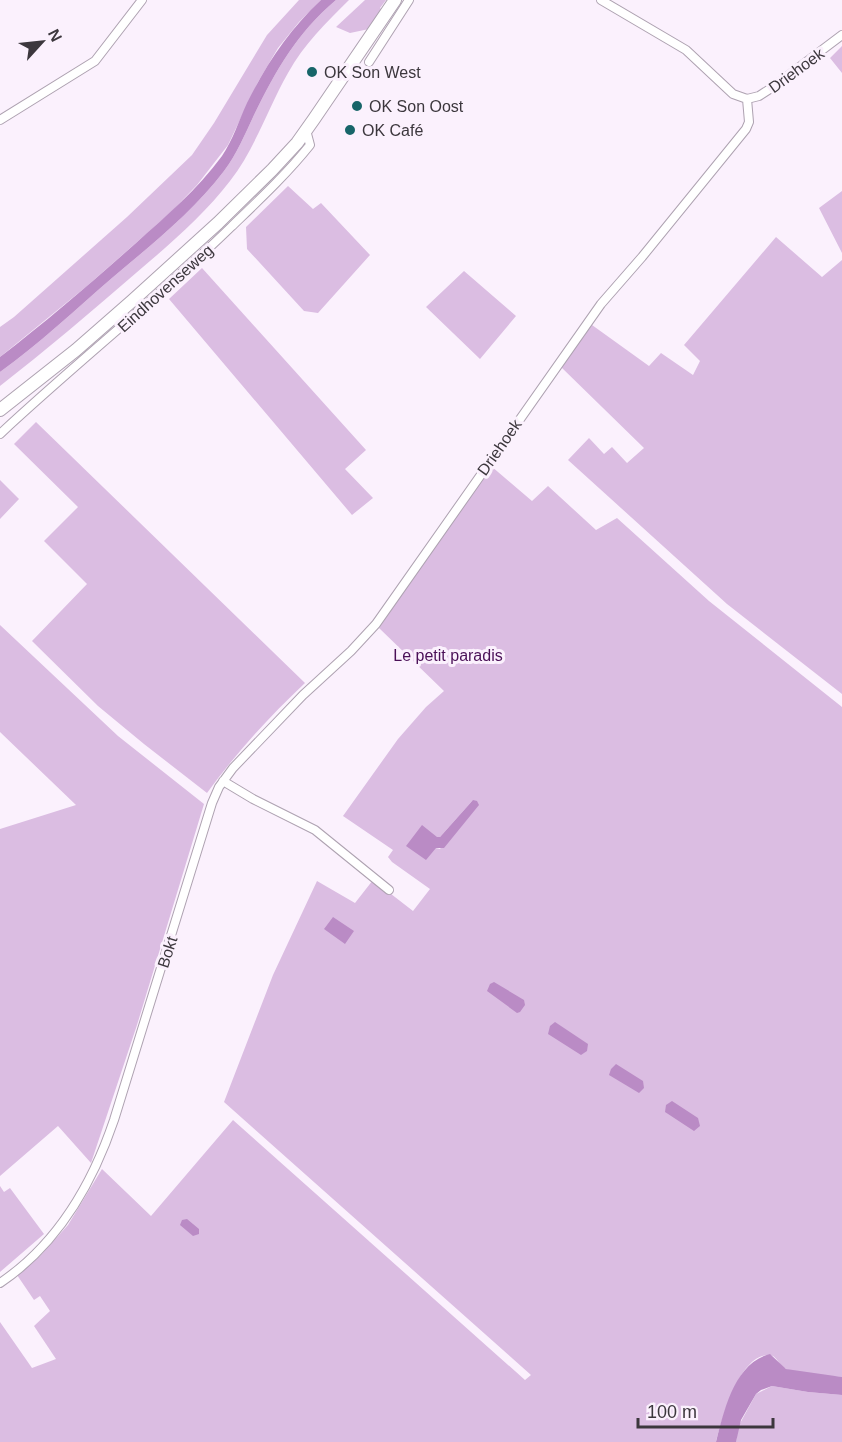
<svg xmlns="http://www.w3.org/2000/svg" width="842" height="1442" font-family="Helvetica,sans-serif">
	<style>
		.green { fill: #dbbde2; fill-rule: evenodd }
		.water { fill: #ba8bc5 }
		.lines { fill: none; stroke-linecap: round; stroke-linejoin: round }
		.minor-casing { stroke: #aea2b1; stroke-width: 10 }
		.secondary-casing { stroke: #aea2b1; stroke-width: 14 }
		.minor { stroke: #fff; stroke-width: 8 }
		.secondary { stroke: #fff; stroke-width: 12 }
		.poi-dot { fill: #176569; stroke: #fbf1fd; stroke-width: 2 }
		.labels { text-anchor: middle; stroke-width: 6; stroke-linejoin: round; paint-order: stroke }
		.street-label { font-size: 16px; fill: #3c373d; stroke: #fbf1fd }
		.poi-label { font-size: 16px; fill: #3c373d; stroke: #fbf1fd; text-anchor: start }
		.park-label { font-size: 16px; fill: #4a1057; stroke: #fbf1fd }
	</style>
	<rect width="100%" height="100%" fill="#fbf1fd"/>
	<!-- green -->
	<path class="green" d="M299 0H321L299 22 278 48 258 82 228 145 197 185 171 212 87 286 0 357V327L14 317 127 217 192 155 214 123 267 35Z
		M336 0H349C326 23 304 44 288 73 268 108 255 149 230 181 204 215 169 245 136 273 91 312 46 350 0 386V372C39 344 75 310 112 278 151 245 193 212 224 171 237 154 245 134 254 115 276 70 297 33 336 0Z
		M365 0H386L380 8 382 10 369 29 350 33 336 27Z
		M842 46V73L830 58Z
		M288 186 313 209 321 203 370 255 318 313 304 311 247 249 246 227Z
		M842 191V253L819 208Z
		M776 237 822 277 842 260V694L727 604 568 460 589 438 604 454 612 447 627 463 644 448 561 367 592 325 649 366 661 353 693 375 700 361 684 345Z
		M202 268 366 450 345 469 373 498 352 515 169 299Z
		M464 271 516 316 480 359 426 307Z
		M36 422 305 683C269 717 236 753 207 793L144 744 98 706 32 641 87 584 44 541 78 507 14 444Z
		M491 466 532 501 548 486 596 530 617 518 709 601 842 707V1377C828 1376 799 1374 786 1369 779 1366 777 1355 769 1355 739 1354 722 1420 716 1442H0V1322L32 1368 56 1359 34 1326 50 1311 40 1296 34 1300 17 1275 40 1256 68 1225 102 1169 151 1216 233 1120 525 1380 531 1375 224 1102 273 975 317 881 355 903 373 880 413 911 430 889 392 862 388 857 393 850 343 816 398 739 426 707 444 691 379 628ZM473 800 440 849 436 848 437 837H440Z
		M0 480 19 499 0 519Z
		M0 625 118 736 204 804 137 1025 91 1163 58 1126 0 1176V829L76 805 0 732Z
		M0 1186 4 1192 10 1188 44 1234 0 1272Z
		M772 1386 808 1392 842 1395V1442H736L738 1427 756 1394Z"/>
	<!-- water -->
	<path class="water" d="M321 0H336C297 33 276 70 254 115 245 134 237 154 224 171 193 212 151 245 112 278 75 310 39 344 0 372V357C47 321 92 282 136 243 166 216 198 189 222 156 233 140 239 120 247 103 267 63 289 30 321 0Z
		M473 800 477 801 479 805 444 848H436L426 860 406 846 422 825 437 837H440Z
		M333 917 354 931 345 944 324 929Z
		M494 982 524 1000 525 1005 520 1012 517 1013 487 991 490 984Z
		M555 1022 588 1044 587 1051 581 1055 548 1034 550 1026Z
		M616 1064 643 1081 644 1088 639 1093 609 1075 611 1069Z
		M672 1101 698 1118 700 1126 694 1131 665 1112 666 1105Z
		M187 1219 199 1229V1234L193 1236 180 1225 182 1220Z
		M770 1354 786 1369 842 1377V1395L808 1392 772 1386 761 1390 756 1394 741 1420 736 1442H716C724 1411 734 1363 770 1354Z"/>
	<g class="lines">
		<!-- minor casing -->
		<g class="minor-casing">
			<path id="minor" d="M601 0 686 50 733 94 747 99 759 96 773 87 842 35
				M369 62 409 0
				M0 120 95 61 142 0
				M0 434C76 363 157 299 231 227 258 201 286 175 310 145L306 130
				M223 781 253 799 315 830 389 890
				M0 1283C58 1244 92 1185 114 1120L212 803 219 787 233 768 303 695 351 651 376 624 601 304 642 257 746 129 749 122 747 99"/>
		</g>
		<!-- secondary casing -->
		<g class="secondary-casing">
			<path id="secondary" d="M0 410 76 350 132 301 218 223 272 170 297 143 314 119 395 0"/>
		</g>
		<!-- minor -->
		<use href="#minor" class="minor"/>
		<!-- secondary -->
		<use href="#secondary" class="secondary"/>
	</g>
	<!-- markers -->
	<g class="poi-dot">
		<circle cx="312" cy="72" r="6"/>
		<circle cx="357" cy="106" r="6"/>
		<circle cx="350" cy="130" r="6"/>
	</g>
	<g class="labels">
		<!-- street labels -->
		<g class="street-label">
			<text transform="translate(796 70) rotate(-36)" y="6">Driehoek</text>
			<text transform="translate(165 288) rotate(-42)" y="6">Eindhovenseweg</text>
			<text transform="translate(499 447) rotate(-55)" y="6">Driehoek</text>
			<text transform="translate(167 952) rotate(-72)" y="6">Bokt</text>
		</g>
		<!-- poi labels -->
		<g class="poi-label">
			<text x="324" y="78">OK Son West</text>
			<text x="369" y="112">OK Son Oost</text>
			<text x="362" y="136">OK Café</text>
		</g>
		<!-- park labels -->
		<g class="park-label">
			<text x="448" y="661">Le petit paradis</text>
		</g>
	</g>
	<!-- north arrow -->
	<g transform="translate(42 42) rotate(63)" stroke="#fbf1fd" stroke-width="4.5" paint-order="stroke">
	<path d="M0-4.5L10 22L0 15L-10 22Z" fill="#3c373d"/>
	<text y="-9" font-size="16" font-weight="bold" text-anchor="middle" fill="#3c373d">N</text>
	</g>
	<!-- scale -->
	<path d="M638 1418v9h135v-9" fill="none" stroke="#3c373d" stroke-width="3"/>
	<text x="647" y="1418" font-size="18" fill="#3c373d" stroke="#fbf1fd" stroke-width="4.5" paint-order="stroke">100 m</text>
</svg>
